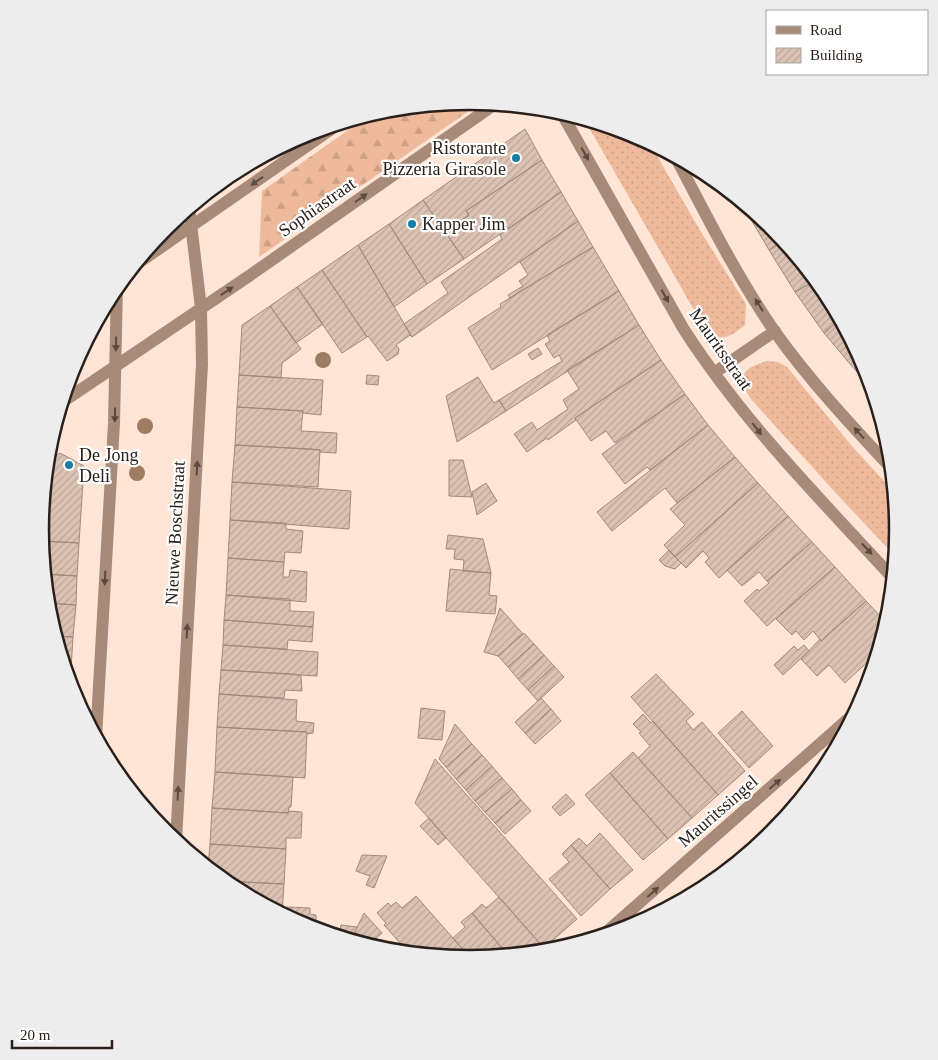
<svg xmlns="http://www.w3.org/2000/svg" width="938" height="1060" font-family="Georgia,serif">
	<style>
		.grass { fill: url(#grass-dots) }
		.forest { fill: url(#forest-firs) }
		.building { fill: url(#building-hatch); stroke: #a18a7c }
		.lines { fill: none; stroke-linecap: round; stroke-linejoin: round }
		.minor { stroke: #a88a78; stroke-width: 12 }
		.tertiary { stroke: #a88a78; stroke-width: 12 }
		.tree { fill: #a07c63 }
		.oneway { fill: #5c4a40 }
		.poi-dot { fill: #157ea8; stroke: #fff; stroke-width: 2 }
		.labels { text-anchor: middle; stroke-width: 4.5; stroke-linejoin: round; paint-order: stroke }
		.poi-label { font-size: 18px; fill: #2a201b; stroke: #fff; text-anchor: start }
		.street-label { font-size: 18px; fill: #2a201b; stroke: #fff }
		.rim { fill: none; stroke: #2a201b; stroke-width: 2.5 }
	</style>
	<defs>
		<pattern id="grass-dots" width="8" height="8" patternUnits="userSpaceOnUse" patternTransform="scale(1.25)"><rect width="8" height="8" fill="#efba9b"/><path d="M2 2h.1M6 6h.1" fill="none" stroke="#cda085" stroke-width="1.8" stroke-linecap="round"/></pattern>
		<pattern id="forest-firs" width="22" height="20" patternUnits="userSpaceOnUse" patternTransform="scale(1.25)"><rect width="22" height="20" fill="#efba9b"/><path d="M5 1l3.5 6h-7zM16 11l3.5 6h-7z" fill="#cda085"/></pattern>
		<pattern id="building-hatch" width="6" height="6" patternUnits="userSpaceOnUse" patternTransform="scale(1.25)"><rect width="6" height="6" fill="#dbc2b3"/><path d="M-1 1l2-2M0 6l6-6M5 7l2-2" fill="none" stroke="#bca699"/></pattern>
	</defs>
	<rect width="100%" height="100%" fill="#ffe5d6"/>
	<!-- grass -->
	<path class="grass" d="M584 119 633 134 649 142 701 232 746 304 745 325C726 341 717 343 701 322Z
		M767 361 778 362 787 367 851 445 894 492 898 530 895 556 833 490 751 399C735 376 743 368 767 361Z"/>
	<!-- forest -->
	<path class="forest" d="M469 101 478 102 479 104 259 257 262 191 372 113 386 109Z"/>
	<!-- building -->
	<path class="building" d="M525 129 542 160 466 211 469 215 445 232 423 200Z
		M542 160 561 192 464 259 445 232 469 215 466 211Z
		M561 192 578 221 412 337 404 324 448 293 441 282 502 239 500 235Z
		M423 200 464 259 427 284 389 224Z
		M740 200 755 212 749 216Z
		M755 212 773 227 784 241 769 250 749 216Z
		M578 221 593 247 510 298 508 295 523 286 519 281 528 275 520 262Z
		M389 224 427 284 394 307 358 245Z
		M784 241 816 280 795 292 769 250Z
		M358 245 412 337 410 335 396 345 399 349 398 354 387 361 368 336 367 337 322 270Z
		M593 247 619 291 492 370 468 328 501 307 500 304Z
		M322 270 367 337 342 353 297 287Z
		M816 280 826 292 840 319 824 333 795 292Z
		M297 287 323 324 296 343 270 306Z
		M619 291 639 325 506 411 499 400 562 361 559 355 554 358 545 344 550 341 547 335Z
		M270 306 301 349 282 363 281 378 239 375 242 325Z
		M840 319 864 364 856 371 824 333Z
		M639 325 661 360 575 418 576 420 548 440 547 438 527 452 514 434 532 422 537 430 568 409 563 400 579 389 567 370Z
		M538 348 542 354 532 360 528 354Z
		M661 360 685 394 615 443 606 431 591 441 575 418Z
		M864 364 865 366 873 390 856 371Z
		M239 375 323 380 321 415 303 413V411L237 407Z
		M367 375 379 376 378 385 366 384Z
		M478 377 494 403 499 400 506 411 457 442 446 396Z
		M685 394 708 425 650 470 647 467 625 484 602 454Z
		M237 407 303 411 301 431 337 433 336 453 320 452V450L312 449 235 445Z
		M708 425 735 457 677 503 665 488 612 531 597 512Z
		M235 445 320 450 318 487 232 482Z
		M60 453 84 466 79 543 41 541 40 530 47 462Z
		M735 457 758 483 675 557 664 545 685 525 670 509Z
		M449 460H463L472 497 449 496Z
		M232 482 351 491 349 529 230 520Z
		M486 483 497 501 477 515 472 492Z
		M758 483 788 516 719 578 705 562 709 558 703 551 686 568 675 557Z
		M788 516 812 542 767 581 759 572 742 586 727 570Z
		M230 520 286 523V529L303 531 301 553 285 552 284 562 228 558Z
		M448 535 483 539 491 573 463 571 464 560 454 559 455 549H446Z
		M41 541 79 543 77 576 44 574Z
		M812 542 835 567 767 626 744 601 757 589 759 591 769 583 767 581Z
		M669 550 681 563 675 569 665 566 659 560Z
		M228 558 284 562 283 577H289L290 570 307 572 306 602 226 595Z
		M835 567 866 601 821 641 813 631 804 640 796 631 792 635 776 619Z
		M450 569 491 573 489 595 497 596 495 614 446 611Z
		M44 574 77 576 76 605 47 603Z
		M226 595 290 599V611L314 612 313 627 224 620Z
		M866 601 887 623 878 652 845 683 829 665 817 676 801 659 820 639 821 641Z
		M47 603 76 605 73 637 55 636 48 613Z
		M500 608 523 634 498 656 484 652Z
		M224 620 313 627 312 642 288 640 287 649 223 645Z
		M524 633 534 644 508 667 498 656Z
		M55 636 73 637 71 669 65 668Z
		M534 644 544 655 518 679 508 667Z
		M223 645 318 652 317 676 221 670Z
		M804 645 809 651 783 675 774 665 794 646 798 650Z
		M544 655 554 666 528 690 518 679Z
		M554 666 564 677 538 701 528 690Z
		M65 668 71 669 70 687Z
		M221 670 294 674 301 676 302 691 285 690 284 698 219 694Z
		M656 674 694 714 686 721 693 730 702 722 745 771 718 795 631 697Z
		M219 694 297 700 296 721 314 723 313 733 307 734V732L217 727Z
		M541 698 551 709 525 733 515 722Z
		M421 708 445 711 442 740 418 738Z
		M551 709 561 721 535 744 525 733Z
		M742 711 773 746 749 768 718 733Z
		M643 714 651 723 653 721 718 795 692 818 638 758 650 746 639 733 641 732 633 724Z
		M455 724 472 744 446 767 439 759Z
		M217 727 307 732 305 778 215 772Z
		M472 744 482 755 456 779 446 767Z
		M633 752 692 818 668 839 610 773Z
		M482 755 492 766 466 790 456 779Z
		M435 759 577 919 544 948 415 803Z
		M492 766 502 778 475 801 466 790Z
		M215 772 293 777 291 807H289L288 813 212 808Z
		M610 773 668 839 643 860 585 795Z
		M502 778 512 789 485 812 475 801Z
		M512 789 521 800 495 823 485 812Z
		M566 794 575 804 560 816 552 807Z
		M521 800 531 811 505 834 495 823Z
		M212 808 288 813V811L302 812 301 838H286V849L210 844Z
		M429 818 446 838 438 845 420 826Z
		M600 833 633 870 610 889 571 845 579 838 587 846Z
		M210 844 286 849 284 884 223 881 208 868Z
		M571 845 610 889 581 916 549 879 569 862 562 854Z
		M362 855 387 856 374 888 366 885 370 876 356 871Z
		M223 881 284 884 282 914 230 887Z
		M416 896 453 938 471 959 440 956 434 950 428 955 409 953 384 925 386 923 377 913 388 903 391 906 396 902 402 908Z
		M499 897 544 948 539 952 508 955 472 913 482 904 486 908Z
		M287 907 310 908V914L316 915V924L298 923 284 915 287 916Z
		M364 913 382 933 368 945 351 940Z
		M472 913 508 955 471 959 453 938 465 927 461 922Z
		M341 925 357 927 353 937 339 934Z"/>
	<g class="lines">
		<!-- minor -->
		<path class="minor" d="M96 738 114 423 117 286
			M176 841 202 364 201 308 189 207
			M603 935 856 712"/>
		<!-- tertiary -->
		<path class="tertiary" d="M561 112 683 328C742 420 819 498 893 578
			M675 156C706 215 737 277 775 332 810 381 851 425 892 469
			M131 268 340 123
			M714 373 775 331
			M61 403 249 276 495 104"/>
	</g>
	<!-- trees -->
	<g class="tree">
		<circle cx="323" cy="360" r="8"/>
		<circle cx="145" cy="426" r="8"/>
		<circle cx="137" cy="473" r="8"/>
	</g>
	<!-- one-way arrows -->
	<defs><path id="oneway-solid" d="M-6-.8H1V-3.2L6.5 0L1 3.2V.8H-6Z" transform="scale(1.25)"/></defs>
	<g class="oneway">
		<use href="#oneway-solid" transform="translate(585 154) rotate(61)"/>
		<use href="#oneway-solid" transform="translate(257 181) rotate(145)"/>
		<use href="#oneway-solid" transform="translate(361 198) rotate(-35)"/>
		<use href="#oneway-solid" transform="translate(227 291) rotate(-34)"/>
		<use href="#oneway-solid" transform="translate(665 296) rotate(61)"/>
		<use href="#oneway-solid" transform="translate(759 305) rotate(-122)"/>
		<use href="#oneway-solid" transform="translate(116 344) rotate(91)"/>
		<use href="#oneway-solid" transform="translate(115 415) rotate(91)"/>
		<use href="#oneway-solid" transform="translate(757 429) rotate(52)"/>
		<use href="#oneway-solid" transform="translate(859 433) rotate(-132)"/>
		<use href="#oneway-solid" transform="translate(197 468) rotate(-87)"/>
		<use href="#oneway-solid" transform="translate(867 549) rotate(47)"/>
		<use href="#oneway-solid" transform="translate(105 578) rotate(93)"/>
		<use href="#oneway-solid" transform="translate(187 631) rotate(-87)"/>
		<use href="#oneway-solid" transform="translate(775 784) rotate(-41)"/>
		<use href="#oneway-solid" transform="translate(178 793) rotate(-87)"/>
		<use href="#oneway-solid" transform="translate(653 892) rotate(-41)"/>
	</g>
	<!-- markers -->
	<g class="poi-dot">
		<circle cx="516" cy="158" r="5"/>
		<circle cx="412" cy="224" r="5"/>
		<circle cx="69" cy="465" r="5"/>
	</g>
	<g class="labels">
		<!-- poi labels -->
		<g class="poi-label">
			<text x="506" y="154" text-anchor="end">Ristorante<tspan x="506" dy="21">Pizzeria Girasole</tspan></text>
			<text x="422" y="230">Kapper Jim</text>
			<text x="79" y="461">De Jong<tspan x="79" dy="21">Deli</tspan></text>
		</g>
		<!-- street labels -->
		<g class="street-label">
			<text transform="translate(317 207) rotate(-35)" y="6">Sophiastraat</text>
			<text transform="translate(721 349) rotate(55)" y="6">Mauritsstraat</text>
			<text transform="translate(175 533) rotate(-87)" y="6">Nieuwe Boschstraat</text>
			<text transform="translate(718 811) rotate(-41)" y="6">Mauritssingel</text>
		</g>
	</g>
	<!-- crop -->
	<path d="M0 0H938V1060H0ZM49 530a420 420 0 1 1 840 0a420 420 0 1 1-840 0Z" fill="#eeeded" fill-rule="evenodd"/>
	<path class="rim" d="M49 530a420 420 0 1 1 840 0a420 420 0 1 1-840 0Z"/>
	<!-- legend -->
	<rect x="766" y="10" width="162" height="65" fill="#ffffff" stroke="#aaa6a4"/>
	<rect x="776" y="26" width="25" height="8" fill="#a88a78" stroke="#aaa6a4"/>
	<text x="810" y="35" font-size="15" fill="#2a201b">Road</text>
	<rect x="776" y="48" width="25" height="15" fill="url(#building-hatch)" stroke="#aaa6a4"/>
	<text x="810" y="60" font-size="15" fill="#2a201b">Building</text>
	<!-- scale -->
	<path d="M12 1040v8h100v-8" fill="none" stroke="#2a201b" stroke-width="2.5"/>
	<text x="20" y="1040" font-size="15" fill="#2a201b" stroke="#ffffff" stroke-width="4" paint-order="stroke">20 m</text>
</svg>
